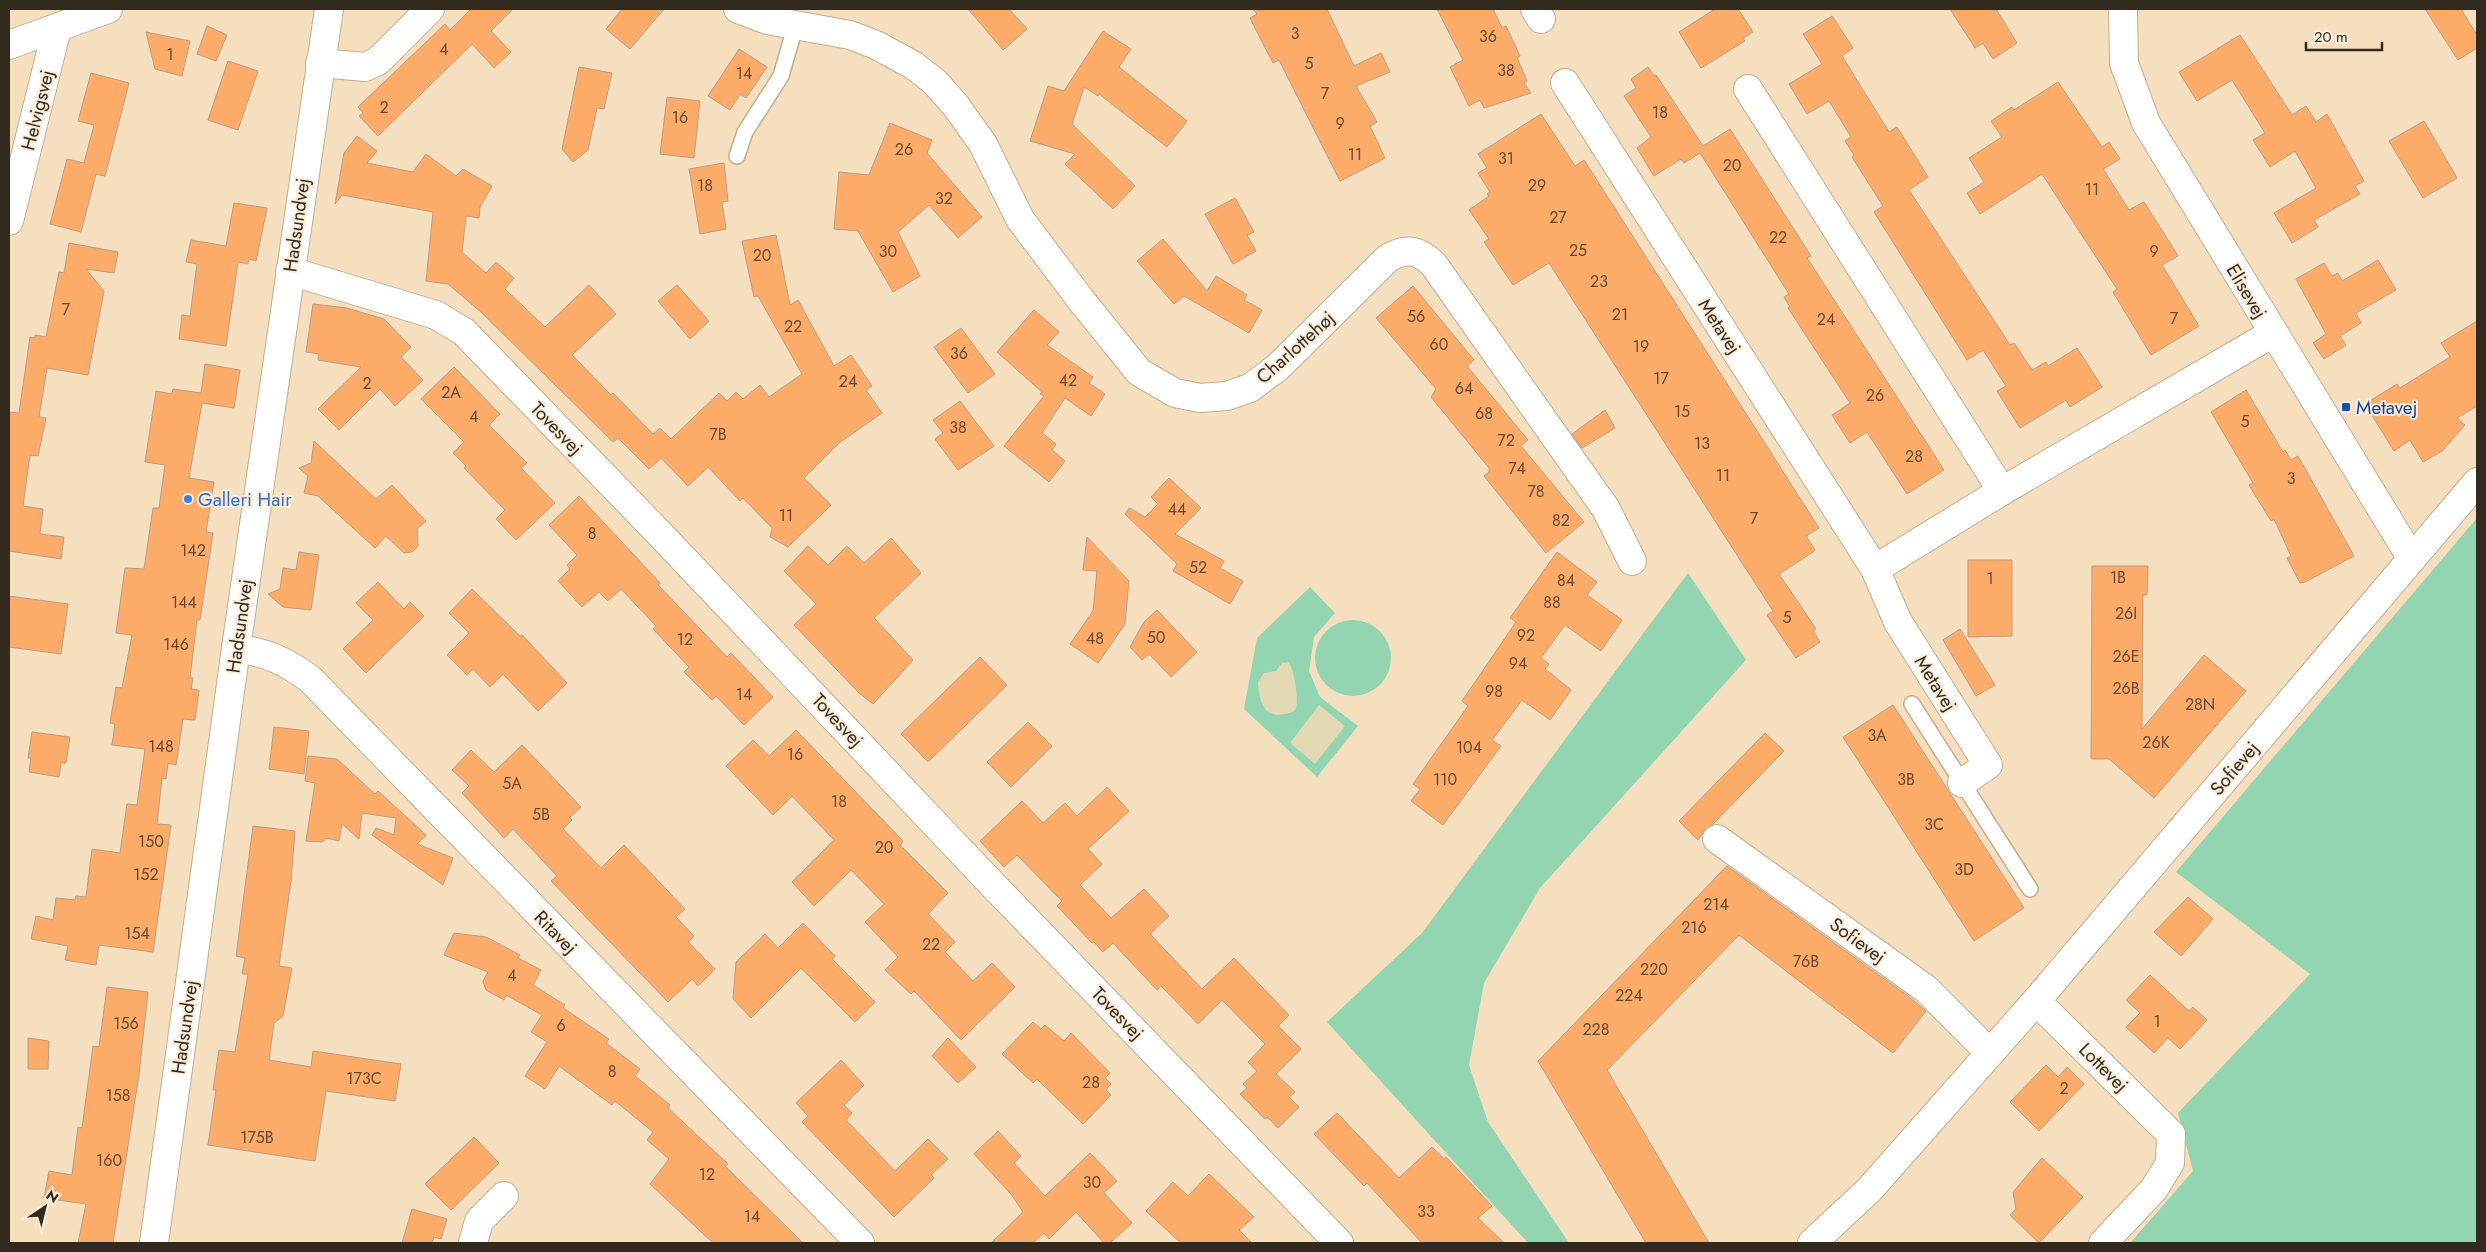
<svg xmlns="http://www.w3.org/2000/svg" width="2486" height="1252" font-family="Jost,sans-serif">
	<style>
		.green { fill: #93d4b1 }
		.sand { fill: #e3d9b4 }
		.building { fill: #fdab69; stroke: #bb9c85 }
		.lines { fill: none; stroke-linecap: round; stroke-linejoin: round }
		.service-casing { stroke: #c2ac8d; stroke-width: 18 }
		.minor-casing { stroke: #c2ac8d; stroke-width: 30 }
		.tertiary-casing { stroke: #c2ac8d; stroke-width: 30 }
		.service { stroke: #fff; stroke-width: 15 }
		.minor { stroke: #fff; stroke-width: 28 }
		.tertiary { stroke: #fff; stroke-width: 28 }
		.transit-dot { fill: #1a4fb4; stroke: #fbedda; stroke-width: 2 }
		.shop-dot { fill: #3f7fe0; stroke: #fbedda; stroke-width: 2 }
		.labels { text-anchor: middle; stroke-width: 4; stroke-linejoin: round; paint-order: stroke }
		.number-label { font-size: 16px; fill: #664a31 }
		.street-label { font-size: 19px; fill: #332a1e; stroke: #fbedda }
		.transit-label { font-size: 19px; fill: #164399; stroke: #fbedda; text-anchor: start }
		.shop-label { font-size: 19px; fill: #366cbe; stroke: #fbedda; text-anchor: start }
	</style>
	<rect width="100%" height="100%" fill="#f6dfbe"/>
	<!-- green -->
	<path class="green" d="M2477 518V1243H2130L2193 1171 2178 1113 2310 974 2176 872Z
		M1688 573 1746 660 1540 888 1484 983 1469 1065 1488 1122 1569 1243H1528L1327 1022 1422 933Z
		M1310 587 1335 613 1314 637 1309 671 1320 697 1358 726 1317 777 1244 709 1257 638Z
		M1315 658a38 38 0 1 1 76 0a38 38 0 1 1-76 0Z"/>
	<!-- sand -->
	<path class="sand" d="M1288 662C1294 666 1300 704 1295 710 1293 713 1288 713 1284 714 1262 719 1259 698 1258 682L1264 673 1276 671 1282 663Z
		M1319 705 1345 726 1315 764 1290 743Z"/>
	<!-- building -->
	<path class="building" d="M471 9H513L491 31 511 52 494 68 472 44 378 136 359 116 363 113 358 107 445 24 450 30Z
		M622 9H664L630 49 606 29Z
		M968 9H1009L1027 29 1003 50Z
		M1253 9H1327L1354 66 1381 53 1390 72 1356 86 1377 122 1370 126 1385 158 1340 181 1279 60 1273 63 1256 30 1250 18 1257 14Z
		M1437 9H1493L1502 28 1506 26 1520 56 1517 58 1527 81 1524 83 1531 93 1484 108 1480 100 1469 106 1450 67 1463 60Z
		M1715 9H1738L1753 32 1743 38 1745 41 1701 68 1679 32Z
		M1950 9H1996L2017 43 1993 59 1983 43 1975 48Z
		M2425 9H2461L2477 35V48L2458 60Z
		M1832 16 1853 48 1842 56 1889 132 1897 127 1928 177 1909 190 2010 345 2014 343 2032 370 2046 362 2048 366 2077 348 2102 387 2070 407 2066 400 2020 428 1997 391 2006 386 1983 350 1967 360 1874 212 1883 206 1852 157 1854 155 1845 141 1851 137 1829 101 1807 114 1789 84 1822 64 1803 34Z
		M207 26 227 35 216 61 197 54Z
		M1103 31 1131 49 1119 67 1187 121 1167 147 1099 94 1098 96 1084 87 1072 124 1135 186 1113 209 1065 164 1075 154 1030 141 1048 86 1064 91Z
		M146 32 190 41 182 76 155 69Z
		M2240 35 2292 115 2306 106 2316 122 2327 114 2364 181 2355 186 2360 194 2314 220 2318 227 2292 243 2274 213 2316 188 2295 151 2270 167 2253 140 2265 133 2232 80 2197 101 2179 72Z
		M739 49 767 67 746 98 740 94 730 110 708 96Z
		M228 61 258 71 238 130 208 120Z
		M579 67 612 73 604 109 597 108 588 150 573 162 562 149Z
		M1648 67 1654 76 1656 75 1703 146 1730 129 1811 256 1807 258 1944 470 1907 494 1867 432 1850 443 1832 415 1850 403 1788 308 1790 307 1784 297 1789 294 1700 153 1684 163 1681 159 1654 176 1637 148 1651 137 1624 96 1636 88 1631 79Z
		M91 73 129 83 105 176 96 174 81 232 50 224 67 159 84 163 94 125 78 121Z
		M2058 82 2102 147 2109 142 2120 159 2103 169 2129 210 2144 202 2178 256 2162 265 2199 326 2151 355 2113 292 2117 289 2042 174 1980 214 1967 193 1984 182 1969 158 2002 137 1991 121 2012 107 2014 110Z
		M667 97 700 101 694 158 660 154Z
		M1541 114 1575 166 1584 160 1819 528 1806 536 1815 550 1813 552 1779 574 1816 629 1813 631 1820 642 1796 658 1767 615 1773 611 1549 263 1513 285 1484 242 1489 239 1469 210 1489 196 1487 194 1490 192 1478 173 1487 168 1478 154Z
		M2424 121 2457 178 2423 198 2389 141Z
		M890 123 932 140 927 153 982 217 958 238 929 205 898 232 920 276 893 292 858 231 834 229 839 172 869 175Z
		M357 136 377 151 367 163 413 172 426 154 456 176 463 169 492 186 480 207 479 218 466 216 462 252 486 273 496 262 514 278 505 289 545 327 589 285 616 314 572 355 611 395 613 393 653 434 660 428 671 439 719 393 727 401 736 392 743 399 760 385 769 397 802 374 758 296 754 297 742 241 776 235 790 305 798 300 834 366 851 355 872 386 866 390 882 413 839 443 804 478 831 505 788 547 770 537 772 528 743 498 740 501 708 467 688 486 661 458 649 469 618 438 613 442 482 313 448 284 426 281 433 212 342 195 335 204 344 153Z
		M724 163 728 201 722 202 726 229 700 234 689 169Z
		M1235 198 1254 232 1247 235 1256 251 1233 264 1205 214Z
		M234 203 267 208 256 261 249 259 248 264 238 262 226 346 179 339 182 315 190 316 197 264 186 262 191 240 226 246Z
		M1163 239 1207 291 1216 276 1247 295 1244 300 1262 310 1249 333 1184 296 1174 304 1137 261Z
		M69 243 118 252 114 273 86 269 104 291 88 375 47 368 39 417 46 418 38 456 30 455 23 506 43 509 40 534 64 537 61 559 9 551V412L19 413 30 337 35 338V335L46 337 59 272 64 273Z
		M2378 260 2396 290 2356 313 2361 323 2340 336 2346 345 2324 359 2313 343 2326 334 2296 279 2324 263 2332 276 2338 273 2342 281Z
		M677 285 709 321 690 339 658 301Z
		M1413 286 1474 360 1467 366 1528 440 1521 446 1584 522 1546 553 1484 476 1489 472V468L1431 397 1436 389 1376 318Z
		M313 304 347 308 384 319 411 347 401 357 423 380 395 406 380 389 339 430 318 409 361 367 318 360 319 354 306 352Z
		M1034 310 1059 332 1047 345 1093 377 1089 383 1105 394 1091 416 1065 398 1042 433 1056 444 1052 450 1065 461 1049 482 1004 446 1044 396 1040 394 1042 392 997 352Z
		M2477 321V406L2457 418 2465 425 2442 451 2423 462 2410 440 2394 451 2365 404 2397 384 2400 388 2450 357 2441 343Z
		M961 328 995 374 968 393 934 347Z
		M205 364 240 370 234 408 202 403 189 478 214 482 206 532 213 533 200 620H197L190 678H193L191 689 199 690 195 720 183 719 176 765 168 763 166 779 162 778 157 824 171 825 153 952 99 945 96 965 65 960 68 946 31 939 36 916 53 920 56 898 75 900 76 896 86 897 92 849 120 853 127 804 137 805 145 749 112 745 115 724 110 723 116 687 122 688 132 635 116 633 125 568 144 569 153 508H159L165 465 145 462 156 391 172 394 173 389 201 393Z
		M454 367 500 414 489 425 527 463 521 468 555 503 516 540 496 519 505 510 464 468 466 466 453 453 464 442 421 399Z
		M2246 390 2283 452 2285 450 2291 460 2298 456 2354 556 2305 582 2300 583 2287 558 2291 556 2274 519 2271 521 2249 485 2253 483 2211 412Z
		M960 401 994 446 958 470 935 439 943 433 933 420Z
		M1605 410 1615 428 1582 448 1572 434Z
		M314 441 376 499 392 485 426 521 417 529 418 546 412 552 404 553 386 536 375 548 318 496 304 493 308 476 299 468 311 463Z
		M1169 478 1201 508 1175 534 1224 561 1220 568 1243 581 1230 604 1173 571 1177 564 1125 514 1129 508 1145 517 1158 504 1151 497Z
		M579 496 660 583 658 585 727 657 731 653 773 697 744 725 716 696 712 700 684 672 689 667 653 629 656 626 621 589 608 601 599 592 582 607 558 581 570 569 567 565 577 555 549 525Z
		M1087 537 1129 581 1125 624 1098 663 1070 644 1093 611 1097 571 1083 570Z
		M891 538 921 573 874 618 913 660 873 704 859 693 794 625 816 604 784 571 808 546 828 565 847 546 864 563Z
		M299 552 319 555 311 610 283 607 268 594 280 589 283 568 296 570Z
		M1557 552 1597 582 1587 595 1622 620 1601 651 1565 625 1541 658 1549 664 1545 669 1571 690 1550 720 1522 700 1492 740 1501 746 1443 825 1411 801 1420 789 1413 784 1468 706 1462 701 1516 622 1510 618Z
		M1968 560H2012V636L1968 637Z
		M2092 566H2148L2147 595H2143L2142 729 2204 655 2246 691 2154 798 2109 759H2091Z
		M378 582 404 609 410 602 424 616 366 673 343 649 373 620 356 603Z
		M472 589 520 636 522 635 567 683 538 711 503 674 490 687 473 669 467 675 447 655 469 633 449 613Z
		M9 596 68 604 61 654 9 647Z
		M1157 610 1197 652 1171 677 1149 654 1142 660 1130 647 1144 622Z
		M1960 629 1995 685 1976 696 1943 640Z
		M980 657 1007 685 928 762 901 734Z
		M1893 705 2024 908 1974 941 1843 737Z
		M1028 722 1052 746 1011 787 987 762Z
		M274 727 309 731 304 774 269 769Z
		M796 730 903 841 900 845 948 893 928 914 955 942 945 952 973 981 992 963 1015 987 961 1040 914 991 911 994 885 970 898 957 865 922 884 904 851 870 814 906 792 882 834 840 792 796 773 815 726 766 753 740 769 756Z
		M32 732 70 737 66 763H61L59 777 29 772 31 758H28Z
		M1765 733 1784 751 1713 824 1705 830 1698 840 1679 821Z
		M522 745 581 807 570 817 572 820 563 829 601 868 624 845 685 909 676 917 694 936 688 942 715 969 698 986 692 979 668 1002 551 881 557 876 513 829 504 838 462 793 469 786 452 770 471 750 494 772Z
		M308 756 337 759 375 794 378 791 426 835 417 844 453 858 443 885 372 835 376 828 394 835 396 818 362 813 359 839 342 824 339 841 326 838 323 842 306 841 315 783 305 781Z
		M1107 787 1129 811 1088 849 1102 864 1080 885 1111 918 1144 889 1169 916 1150 934 1202 989 1234 958 1289 1015 1278 1026 1301 1049 1276 1074 1295 1092 1289 1097 1299 1107 1278 1128 1267 1117 1265 1119 1240 1094 1247 1088 1243 1084 1257 1071 1248 1062 1265 1044 1222 1000 1198 1024 1161 986 1157 990 1113 943 1103 952 1094 942 1092 943 1057 906 1062 901 1017 855 1004 867 980 841 1022 801 1043 823 1065 803 1077 816Z
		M253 826 295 831 291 881 279 966 292 968 283 1016 274 1023 269 1060 311 1067 313 1051 401 1064 395 1101 326 1091 315 1161 208 1145 216 1090H213L219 1050 235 1052 248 974H242L245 958 236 956Z
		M1727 866 1908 996 1926 1011 1893 1053 1739 935 1607 1070 1709 1243H1646L1538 1061Z
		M2188 897 2213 919 2181 956 2154 932Z
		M803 923 835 956 832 959 875 1002 855 1022 801 968 751 1018 733 999 736 962 765 934 778 948Z
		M454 933 486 937 520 955 518 958 541 970 533 985 565 1005 563 1008 609 1039 606 1043 640 1069 635 1076 670 1105 668 1108 728 1164 725 1166 803 1243H713L650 1184 669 1159 647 1140 653 1132 615 1101 612 1105 559 1066 545 1089 525 1076 547 1042 531 1032 542 1015 506 995 504 1000 486 990 483 981 488 972 444 955Z
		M2150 975 2189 1011 2193 1007 2207 1020 2180 1049 2168 1038 2154 1053 2126 1027 2140 1013 2126 1000Z
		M107 987 148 992 139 1074 113 1243H78L86 1204 44 1198 49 1171 72 1175 78 1127 82 1128 93 1046 99 1047Z
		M1033 1022 1041 1029 1045 1025 1064 1041 1071 1033 1110 1073 1105 1078 1111 1084 1106 1090 1111 1095 1083 1124 1037 1079 1033 1083 1002 1054Z
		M28 1038 49 1041 48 1069H28Z
		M948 1038 976 1067 958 1083 932 1056Z
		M841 1060 864 1085 844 1105 852 1113 846 1120 895 1171 928 1139 948 1159 931 1175 934 1178 894 1217 802 1122 808 1116 796 1103Z
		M2046 1065 2058 1077 2067 1067 2084 1084 2039 1131 2010 1102Z
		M1337 1113 1399 1178 1432 1147 1444 1159 1446 1157 1492 1206 1478 1218 1504 1243H1422L1367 1183 1364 1186 1314 1134Z
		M998 1131 1021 1156 1014 1163 1045 1196 1090 1153 1117 1181 1104 1193 1132 1223 1110 1243H1104L1076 1212 1049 1239 1044 1233 1033 1243H991L1023 1212 1011 1194 974 1154Z
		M474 1137 499 1163 451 1210 425 1184Z
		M2042 1158 2083 1197 2039 1243 2010 1215 2016 1209 2013 1192Z
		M1209 1174 1254 1217 1239 1230 1252 1243H1181L1146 1211 1173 1182 1188 1196Z
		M412 1209 447 1219 441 1239 434 1237 432 1243H402Z"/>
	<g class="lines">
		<!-- service casing -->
		<g class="service-casing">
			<path id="service" d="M737 156 745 132 781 76 796 24
				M1912 704 2030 889"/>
		</g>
		<!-- minor casing -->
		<g class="minor-casing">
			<path id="minor" d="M738 9 767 20 850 35 876 45 913 65 935 82 956 106 983 144 1020 219 1081 300 1139 372 1175 393 1200 398 1227 396 1250 388 1278 367 1388 258C1407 247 1419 250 1434 265L1606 509 1632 561
				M1535 9 1541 19
				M2123 9 2124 63 2146 123 2412 559
				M9 45 108 9
				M320 63 365 67 378 61 430 9
				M1565 83 1875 569 2002 491 2273 333
				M1748 89 2002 491
				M9 221 57 28
				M290 271 436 315 464 332 659 533 992 884 1339 1243
				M1875 569 1898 622 1988 765 1962 783
				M236 648C267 653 284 660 310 679L860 1243
				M1717 839 1926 989 1990 1053
				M2036 1001 2171 1134 2170 1163 2154 1189 2103 1243
				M473 1243 479 1221 504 1196"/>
		</g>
		<!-- tertiary casing -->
		<g class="tertiary-casing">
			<path id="tertiary" d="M154 1243 236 648 329 9
				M1812 1243 1869 1190 2036 1001 2477 482"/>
		</g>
		<!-- service -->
		<use href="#service" class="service"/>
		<!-- minor -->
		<use href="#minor" class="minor"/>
		<!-- tertiary -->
		<use href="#tertiary" class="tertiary"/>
	</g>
	<!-- markers -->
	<rect class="transit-dot" x="2341" y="402" width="10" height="10" rx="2.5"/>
	<circle class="shop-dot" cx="188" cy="499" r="5"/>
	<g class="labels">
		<!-- number labels -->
		<g class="number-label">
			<text x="1295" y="39">3</text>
			<text x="1488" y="42">36</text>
			<text x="444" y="55">4</text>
			<text x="170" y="60">1</text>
			<text x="1309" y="69">5</text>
			<text x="1506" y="76">38</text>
			<text x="744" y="79">14</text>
			<text x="1325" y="99">7</text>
			<text x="384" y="113">2</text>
			<text x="1660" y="118">18</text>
			<text x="680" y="123">16</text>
			<text x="1340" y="129">9</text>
			<text x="904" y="155">26</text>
			<text x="1355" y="160">11</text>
			<text x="1506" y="164">31</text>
			<text x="1732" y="171">20</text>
			<text x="705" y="191">18</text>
			<text x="1537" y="191">29</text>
			<text x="2092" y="195">11</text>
			<text x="944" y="204">32</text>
			<text x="1558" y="223">27</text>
			<text x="1778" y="243">22</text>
			<text x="1578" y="256">25</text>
			<text x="888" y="257">30</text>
			<text x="2154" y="257">9</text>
			<text x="762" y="261">20</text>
			<text x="1599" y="287">23</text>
			<text x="66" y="315">7</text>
			<text x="1620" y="320">21</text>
			<text x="1416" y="322">56</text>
			<text x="2174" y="324">7</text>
			<text x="1826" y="325">24</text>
			<text x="793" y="332">22</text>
			<text x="1439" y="350">60</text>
			<text x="1641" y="352">19</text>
			<text x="959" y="359">36</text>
			<text x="1661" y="384">17</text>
			<text x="1068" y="386">42</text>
			<text x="848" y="387">24</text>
			<text x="367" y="389">2</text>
			<text x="1464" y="394">64</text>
			<text x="451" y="398">2A</text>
			<text x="1875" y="401">26</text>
			<text x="1682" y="417">15</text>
			<text x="1484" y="419">68</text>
			<text x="474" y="422">4</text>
			<text x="2245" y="427">5</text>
			<text x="958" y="433">38</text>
			<text x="718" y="440">7B</text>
			<text x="1506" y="446">72</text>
			<text x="1702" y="449">13</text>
			<text x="1914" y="462">28</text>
			<text x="1517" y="474">74</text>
			<text x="1723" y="481">11</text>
			<text x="2291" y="484">3</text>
			<text x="1536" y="497">78</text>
			<text x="1177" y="515">44</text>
			<text x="786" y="521">11</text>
			<text x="1754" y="524">7</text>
			<text x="1561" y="526">82</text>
			<text x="592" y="539">8</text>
			<text x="193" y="556">142</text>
			<text x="1198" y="573">52</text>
			<text x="2118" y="583">1B</text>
			<text x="1990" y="584">1</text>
			<text x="1566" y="586">84</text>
			<text x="184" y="608">144</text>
			<text x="1552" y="608">88</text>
			<text x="2126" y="619">26I</text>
			<text x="1787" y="623">5</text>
			<text x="1526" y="641">92</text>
			<text x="1156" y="643">50</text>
			<text x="1095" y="644">48</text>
			<text x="685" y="645">12</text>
			<text x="176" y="650">146</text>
			<text x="2126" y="662">26E</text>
			<text x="1518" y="669">94</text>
			<text x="2126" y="694">26B</text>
			<text x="1494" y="697">98</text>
			<text x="744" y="700">14</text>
			<text x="2200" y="710">28N</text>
			<text x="1877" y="741">3A</text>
			<text x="2156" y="748">26K</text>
			<text x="161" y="752">148</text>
			<text x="1469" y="753">104</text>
			<text x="795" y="760">16</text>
			<text x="1445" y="785">110</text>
			<text x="1906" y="785">3B</text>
			<text x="512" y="789">5A</text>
			<text x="839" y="807">18</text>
			<text x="541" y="820">5B</text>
			<text x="1934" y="830">3C</text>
			<text x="151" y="847">150</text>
			<text x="884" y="853">20</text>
			<text x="1964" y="875">3D</text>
			<text x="146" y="880">152</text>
			<text x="1716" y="910">214</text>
			<text x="1694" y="933">216</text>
			<text x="137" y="939">154</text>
			<text x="931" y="950">22</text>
			<text x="1806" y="967">76B</text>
			<text x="1654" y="975">220</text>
			<text x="512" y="981">4</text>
			<text x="1629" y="1001">224</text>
			<text x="2157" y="1027">1</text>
			<text x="126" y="1029">156</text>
			<text x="561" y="1031">6</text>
			<text x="1596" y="1035">228</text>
			<text x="612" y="1077">8</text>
			<text x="364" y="1084">173C</text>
			<text x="1091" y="1088">28</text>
			<text x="2064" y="1094">2</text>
			<text x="118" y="1101">158</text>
			<text x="257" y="1143">175B</text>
			<text x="109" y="1166">160</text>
			<text x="707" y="1180">12</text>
			<text x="1092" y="1188">30</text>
			<text x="1426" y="1217">33</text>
			<text x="752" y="1222">14</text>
		</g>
		<!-- street labels -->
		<g class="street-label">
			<text transform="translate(37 110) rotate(-76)" y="7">Helvigsvej</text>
			<text transform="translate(296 225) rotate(-82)" y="7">Hadsundvej</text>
			<text transform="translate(2247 291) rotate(59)" y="7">Elisevej</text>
			<text transform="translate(1720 326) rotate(57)" y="7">Metavej</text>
			<text transform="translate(1295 347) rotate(-42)" y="7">Charlottehøj</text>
			<text transform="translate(557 428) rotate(46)" y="7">Tovesvej</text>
			<text transform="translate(239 626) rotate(-82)" y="7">Hadsundvej</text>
			<text transform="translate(1936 683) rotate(58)" y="7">Metavej</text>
			<text transform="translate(838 720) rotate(47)" y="7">Tovesvej</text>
			<text transform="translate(2234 768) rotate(-50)" y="7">Sofievej</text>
			<text transform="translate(556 932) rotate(46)" y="7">Ritavej</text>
			<text transform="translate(1858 940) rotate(36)" y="7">Sofievej</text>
			<text transform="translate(1118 1013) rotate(46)" y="7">Tovesvej</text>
			<text transform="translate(184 1027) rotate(-82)" y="7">Hadsundvej</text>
			<text transform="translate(2104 1067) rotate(45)" y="7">Lottevej</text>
		</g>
		<!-- transit labels -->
		<g class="transit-label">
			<text x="2356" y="414">Metavej</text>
		</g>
		<!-- shop labels -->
		<g class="shop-label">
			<text x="198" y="506">Galleri Hair</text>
		</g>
	</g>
	<!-- border -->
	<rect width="2486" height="1252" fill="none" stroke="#332a1e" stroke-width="20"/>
	<!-- north arrow -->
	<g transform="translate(45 1207) rotate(35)" stroke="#fbedda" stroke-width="4" paint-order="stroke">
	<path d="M0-4L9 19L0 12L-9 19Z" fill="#332a1e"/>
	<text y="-8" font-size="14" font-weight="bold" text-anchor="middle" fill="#332a1e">N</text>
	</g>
	<!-- scale -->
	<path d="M2306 42v8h76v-8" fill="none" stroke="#332a1e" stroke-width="2.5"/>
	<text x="2314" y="42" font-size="15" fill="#332a1e" stroke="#fbedda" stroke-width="4" paint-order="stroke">20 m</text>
</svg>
